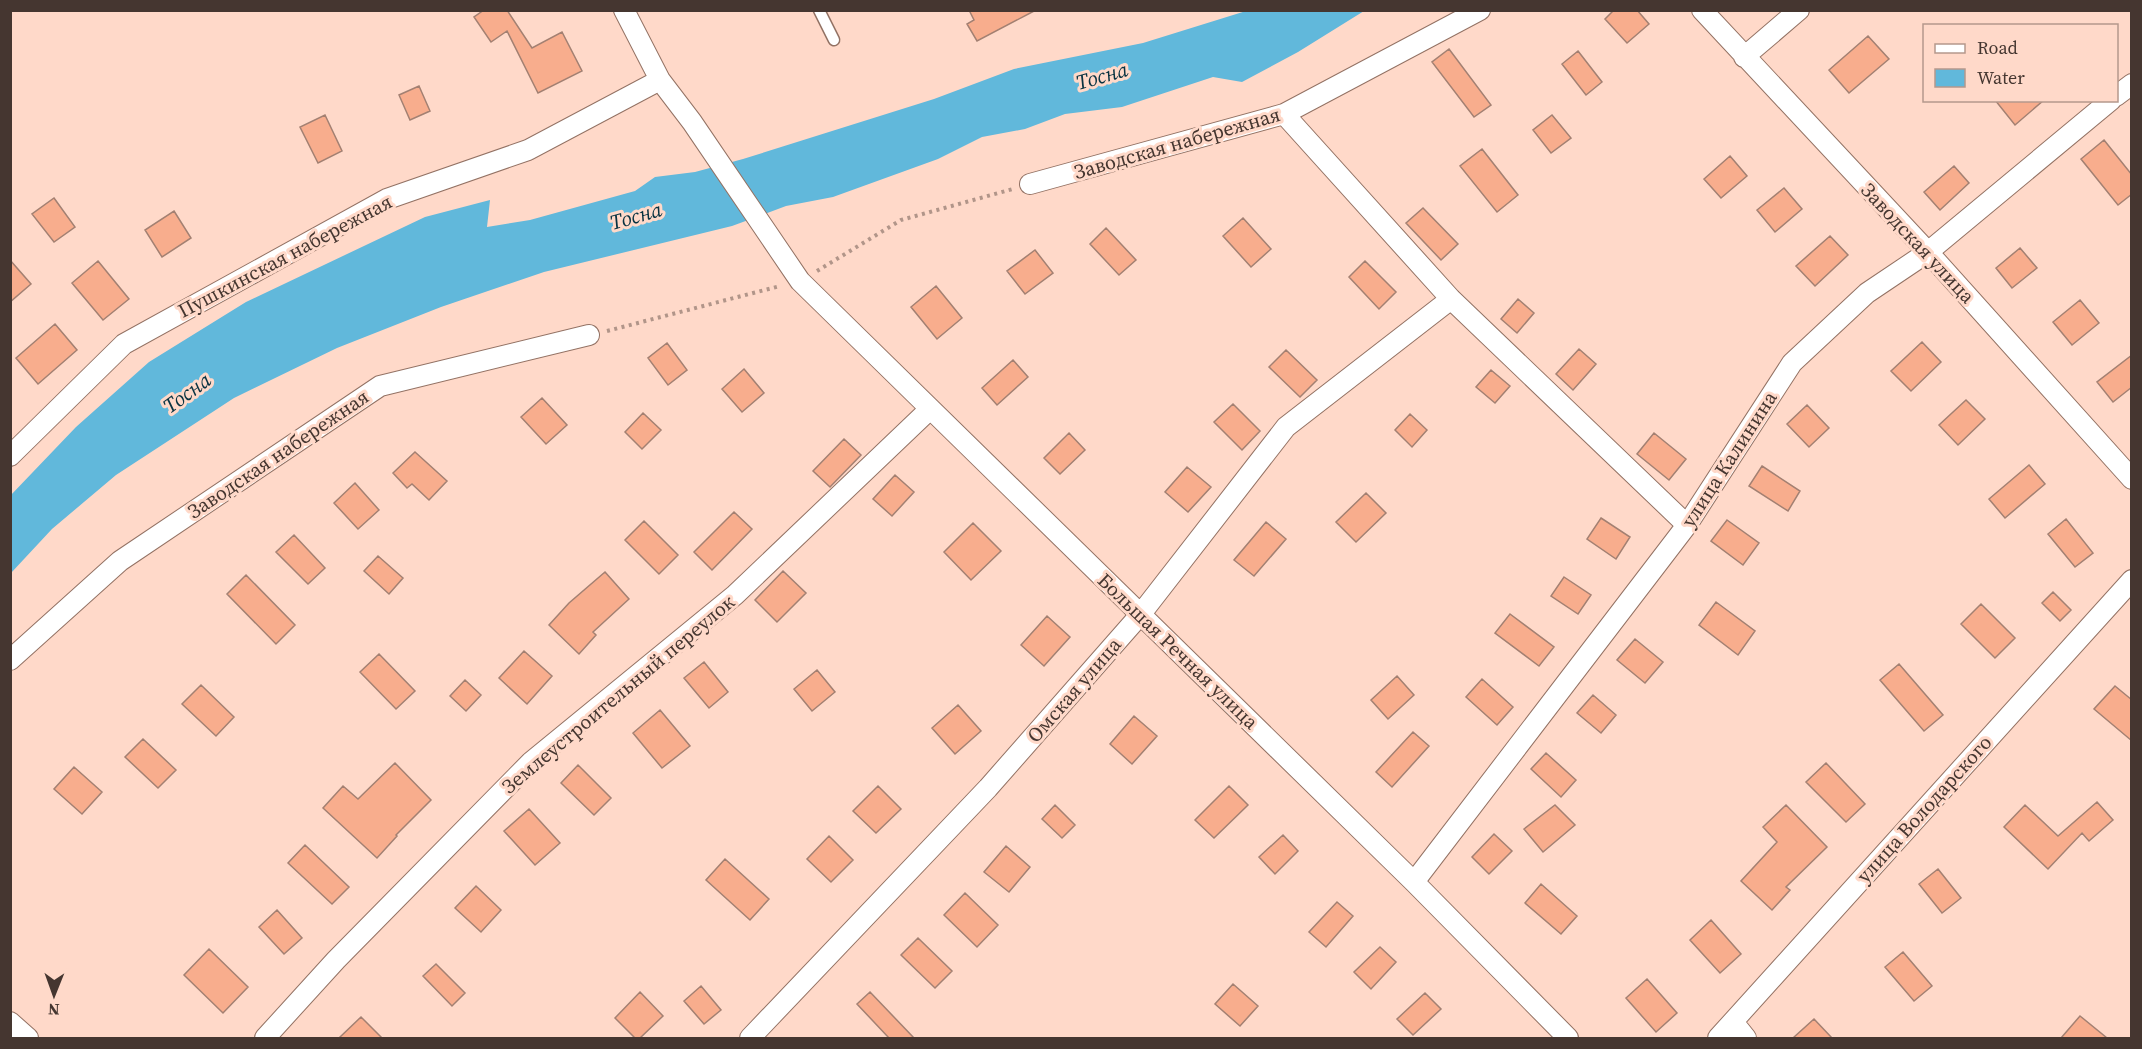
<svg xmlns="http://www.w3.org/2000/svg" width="2142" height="1049" font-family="'Source Serif 4',serif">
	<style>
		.water { fill: #61b8db }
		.building { fill: #f8ad8d; stroke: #a38072; stroke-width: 1.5 }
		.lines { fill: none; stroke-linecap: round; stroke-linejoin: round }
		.service-casing { stroke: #937264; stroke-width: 13 }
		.minor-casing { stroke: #937264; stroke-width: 22 }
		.path { stroke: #b19589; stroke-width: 4; stroke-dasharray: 3 4.5; stroke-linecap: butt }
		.service { stroke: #fff; stroke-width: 10 }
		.minor { stroke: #fff; stroke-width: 20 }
		.labels { text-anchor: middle; stroke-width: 6; stroke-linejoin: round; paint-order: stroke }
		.street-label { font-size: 20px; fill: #453630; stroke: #ffd9c9 }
		.water-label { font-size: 21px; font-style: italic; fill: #083241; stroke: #ffd9c9 }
	</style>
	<rect width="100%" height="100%" fill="#ffd9c9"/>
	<!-- water -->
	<path class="water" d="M1246 11H1364L1298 52 1242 82 1213 77 1122 107 1065 114 1025 129 982 137 938 159 833 197 786 206 732 226 544 272 441 307 337 348 234 398 116 475 52 529 11 573 10 496 76 427 149 362 246 302 425 217 490 200 487 227 530 220 635 191 655 177 695 172 743 159 934 99 1014 69 1143 43Z"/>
	<!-- building -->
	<path class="building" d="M484 10H507L532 48 562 32 582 71 538 93 507 31 491 42 474 17Z
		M969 10H1036L977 41 967 24 974 20Z
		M1614 10H1637L1649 24 1627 43 1605 19Z
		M1868 36 1889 59 1849 93 1829 70Z
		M1449 49 1491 105 1474 117 1432 62Z
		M1578 51 1602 82 1586 95 1562 64Z
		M419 86 430 111 410 120 399 95Z
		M1995 100H2044L2015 125Z
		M325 115 342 151 318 163 300 127Z
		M1552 115 1571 138 1551 153 1533 130Z
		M2104 140 2132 175V194L2118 205 2081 159Z
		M1482 149 1518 195 1497 212 1460 166Z
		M1730 156 1747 176 1721 198 1704 179Z
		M1954 166 1969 183 1940 210 1924 192Z
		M1784 188 1802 209 1775 232 1757 210Z
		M54 198 75 227 54 242 32 214Z
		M1423 208 1458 244 1441 260 1406 223Z
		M174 211 191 238 162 257 145 230Z
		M1243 218 1271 249 1251 267 1223 236Z
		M1106 228 1136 260 1119 275 1090 244Z
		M1830 236 1848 255 1815 286 1796 266Z
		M2020 248 2037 268 2012 288 1996 268Z
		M1035 250 1053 273 1025 294 1007 271Z
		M10 260 31 284 10 302Z
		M98 261 129 299 103 320 72 283Z
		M1365 261 1396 292 1379 309 1349 277Z
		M936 286 962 318 937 339 911 307Z
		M1518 299 1534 313 1517 333 1501 319Z
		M2080 300 2099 323 2072 345 2053 322Z
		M55 324 77 350 38 384 16 358Z
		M1922 342 1941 362 1911 391 1891 371Z
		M667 343 687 370 668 385 648 358Z
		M1579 349 1596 364 1573 390 1556 374Z
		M1286 350 1317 380 1300 397 1269 367Z
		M2132 355V387L2113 402 2097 382Z
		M1013 360 1028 377 997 405 982 388Z
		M744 369 764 393 742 412 722 389Z
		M1491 370 1510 386 1495 403 1476 387Z
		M542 398 567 425 546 444 521 417Z
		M1966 400 1985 419 1958 445 1939 425Z
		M1233 404 1260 431 1242 450 1214 422Z
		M1807 405 1829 428 1809 447 1787 424Z
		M643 413 661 430 642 449 625 432Z
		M1410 414 1427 430 1412 447 1395 430Z
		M1069 433 1085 450 1060 474 1044 458Z
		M1654 433 1686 459 1669 480 1637 454Z
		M844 439 861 455 830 487 813 471Z
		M415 452 447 481 429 500 412 484 407 488 393 473Z
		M2029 465 2045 484 2005 518 1989 499Z
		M1762 466 1800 491 1788 511 1749 486Z
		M1187 467 1211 487 1188 512 1165 492Z
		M895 475 914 492 892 516 873 499Z
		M355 483 379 510 358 529 334 503Z
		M1366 493 1386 513 1356 542 1336 522Z
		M734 512 752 529 712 570 694 552Z
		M1601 518 1630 537 1616 559 1587 539Z
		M2066 519 2093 553 2075 567 2048 534Z
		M1727 520 1759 543 1743 565 1711 541Z
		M644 521 678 555 659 574 625 540Z
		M1266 522 1286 539 1254 576 1234 560Z
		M973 523 1001 551 971 580 944 552Z
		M294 535 325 568 308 584 276 552Z
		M378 556 403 578 389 594 364 571Z
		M783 571 806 593 777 622 755 600Z
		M605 572 629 599 593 632 596 635 579 654 549 625 569 603Z
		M246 575 295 625 276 644 227 594Z
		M1564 577 1591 595 1578 614 1551 596Z
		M2053 592 2071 610 2060 621 2042 603Z
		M1716 602 1755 631 1738 655 1699 625Z
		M1981 604 2015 638 1995 658 1961 624Z
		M1510 614 1554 647 1539 666 1495 633Z
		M1047 616 1070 637 1044 666 1021 645Z
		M1635 639 1663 662 1645 683 1617 660Z
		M524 651 552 676 527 704 499 678Z
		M379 654 415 691 396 709 360 672Z
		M704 662 728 692 709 708 684 678Z
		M1899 664 1943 715 1924 731 1880 680Z
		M817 670 835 692 812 711 794 689Z
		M1397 676 1414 695 1388 719 1371 700Z
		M1482 679 1513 707 1497 725 1466 697Z
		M465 680 481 695 466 711 450 696Z
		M201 685 234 717 216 736 182 704Z
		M2115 686 2132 700V741L2094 709Z
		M1593 695 1616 715 1601 733 1577 713Z
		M958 705 981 731 955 754 932 728Z
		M660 710 690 746 662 768 633 733Z
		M1134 716 1157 736 1132 764 1110 744Z
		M1413 732 1429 746 1392 787 1376 772Z
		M143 739 176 770 158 788 125 757Z
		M1546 753 1576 780 1561 797 1531 769Z
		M395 763 431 800 396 835 397 836 377 858 323 808 343 786 358 799Z
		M1826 763 1865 804 1846 822 1806 782Z
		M578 765 611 798 594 815 561 783Z
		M74 767 102 792 82 814 54 789Z
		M878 786 901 809 876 833 853 811Z
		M1229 786 1248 805 1214 838 1195 820Z
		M2097 802 2113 820 2089 841 2082 833 2048 869 2004 827 2025 805 2058 836Z
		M1055 805 1075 825 1062 838 1042 819Z
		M1555 805 1575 825 1543 852 1524 829Z
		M1786 805 1827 847 1786 887 1790 890 1772 910 1741 881 1777 842 1763 827Z
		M529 809 560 843 535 865 504 831Z
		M1494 834 1512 851 1489 874 1472 857Z
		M1283 835 1298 851 1275 874 1259 857Z
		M829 836 853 860 831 882 807 859Z
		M305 845 349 887 332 904 288 863Z
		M1006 846 1030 867 1009 892 984 872Z
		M725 859 769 899 750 920 706 880Z
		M1938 869 1961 898 1942 913 1919 884Z
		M1541 884 1577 916 1561 934 1525 903Z
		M476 886 501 910 481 932 455 908Z
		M965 893 998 925 977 947 944 915Z
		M1337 902 1353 916 1326 947 1309 932Z
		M277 910 302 938 284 954 259 927Z
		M1711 920 1741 954 1720 973 1690 940Z
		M918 938 952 971 935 988 901 955Z
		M1380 947 1396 962 1371 989 1354 972Z
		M209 949 248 987 223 1013 184 975Z
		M1903 952 1932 986 1914 1001 1885 967Z
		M436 964 465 993 452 1006 423 976Z
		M1647 979 1677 1013 1656 1032 1626 998Z
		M1233 984 1258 1006 1240 1026 1215 1004Z
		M701 986 721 1010 704 1024 684 1001Z
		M640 992 663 1016 640 1038H635L615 1018Z
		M870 992 914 1038H889L857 1004Z
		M1425 993 1441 1009 1413 1035 1397 1019Z
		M2080 1016 2107 1038H2061Z
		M361 1017 382 1038H339Z
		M1814 1019 1832 1038H1793Z"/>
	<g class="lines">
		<!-- service casing -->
		<g class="service-casing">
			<path id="service" d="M819 10 834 40"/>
		</g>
		<!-- minor casing -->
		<g class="minor-casing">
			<path id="minor" d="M624 10 660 80 692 122 800 281 1414 882 1568 1038
				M1702 10 1928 252 2132 479
				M1744 57 1799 10
				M2116 96 2132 84
				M1284 114 1451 299 1687 525
				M1030 184 1284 114 1480 10
				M10 456 124 344 387 199 528 150 660 80
				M10 660 120 561 380 386 589 335
				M1414 882 1687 525 1792 363 1867 293 1928 252 2111 100
				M10 1022 28 1038
				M1734 1023 1746 1038
				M265 1038 336 960 531 762 735 595 930 409
				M750 1038 988 788 1140 615 1286 427 1451 299
				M1718 1038 2132 580"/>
		</g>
		<!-- path -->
		<path class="path" d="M817 271 901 220 1013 189
			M607 331 780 286"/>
		<!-- service -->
		<use href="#service" class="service"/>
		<!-- minor -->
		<use href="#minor" class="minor"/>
	</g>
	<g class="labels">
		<!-- street labels -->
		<g class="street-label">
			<text transform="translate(1177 143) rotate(-16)" y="7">Заводская набережная</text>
			<text transform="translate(1918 243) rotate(47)" y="7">Заводская улица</text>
			<text transform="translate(285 256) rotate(-28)" y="7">Пушкинская набережная</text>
			<text transform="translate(278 454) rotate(-34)" y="7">Заводская набережная</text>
			<text transform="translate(1729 459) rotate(-57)" y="7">улица Калинина</text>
			<text transform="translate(1178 651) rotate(44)" y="7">Большая Речная улица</text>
			<text transform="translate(1074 690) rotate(-49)" y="7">Омская улица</text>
			<text transform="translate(618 694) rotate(-40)" y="7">Землеустроительный переулок</text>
			<text transform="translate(1924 809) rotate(-48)" y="7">улица Володарского</text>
		</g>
		<!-- water labels -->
		<g class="water-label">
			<text transform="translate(1102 76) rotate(-16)" y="7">Тосна</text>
			<text transform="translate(636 216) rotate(-16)" y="7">Тосна</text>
			<text transform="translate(187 393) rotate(-36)" y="7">Тосна</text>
		</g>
	</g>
	<!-- border -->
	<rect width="2142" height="1049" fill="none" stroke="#453630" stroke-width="24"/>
	<!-- legend -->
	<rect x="1923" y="24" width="195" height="78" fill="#ffd9c9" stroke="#b5988c" stroke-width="1.5"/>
	<rect x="1935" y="44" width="30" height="9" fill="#ffffff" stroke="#b5988c" stroke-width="1.5"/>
	<text x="1977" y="54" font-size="18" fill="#453630">Road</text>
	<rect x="1935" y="69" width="30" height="18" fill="#61b8db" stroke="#b5988c" stroke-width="1.5"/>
	<text x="1977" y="84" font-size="18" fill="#453630">Water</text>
	<!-- north arrow -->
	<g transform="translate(54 995) rotate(181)" stroke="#ffd9c9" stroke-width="4.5" paint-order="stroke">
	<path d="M0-4.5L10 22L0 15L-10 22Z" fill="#453630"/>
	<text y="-9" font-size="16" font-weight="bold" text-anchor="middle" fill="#453630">N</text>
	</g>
</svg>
